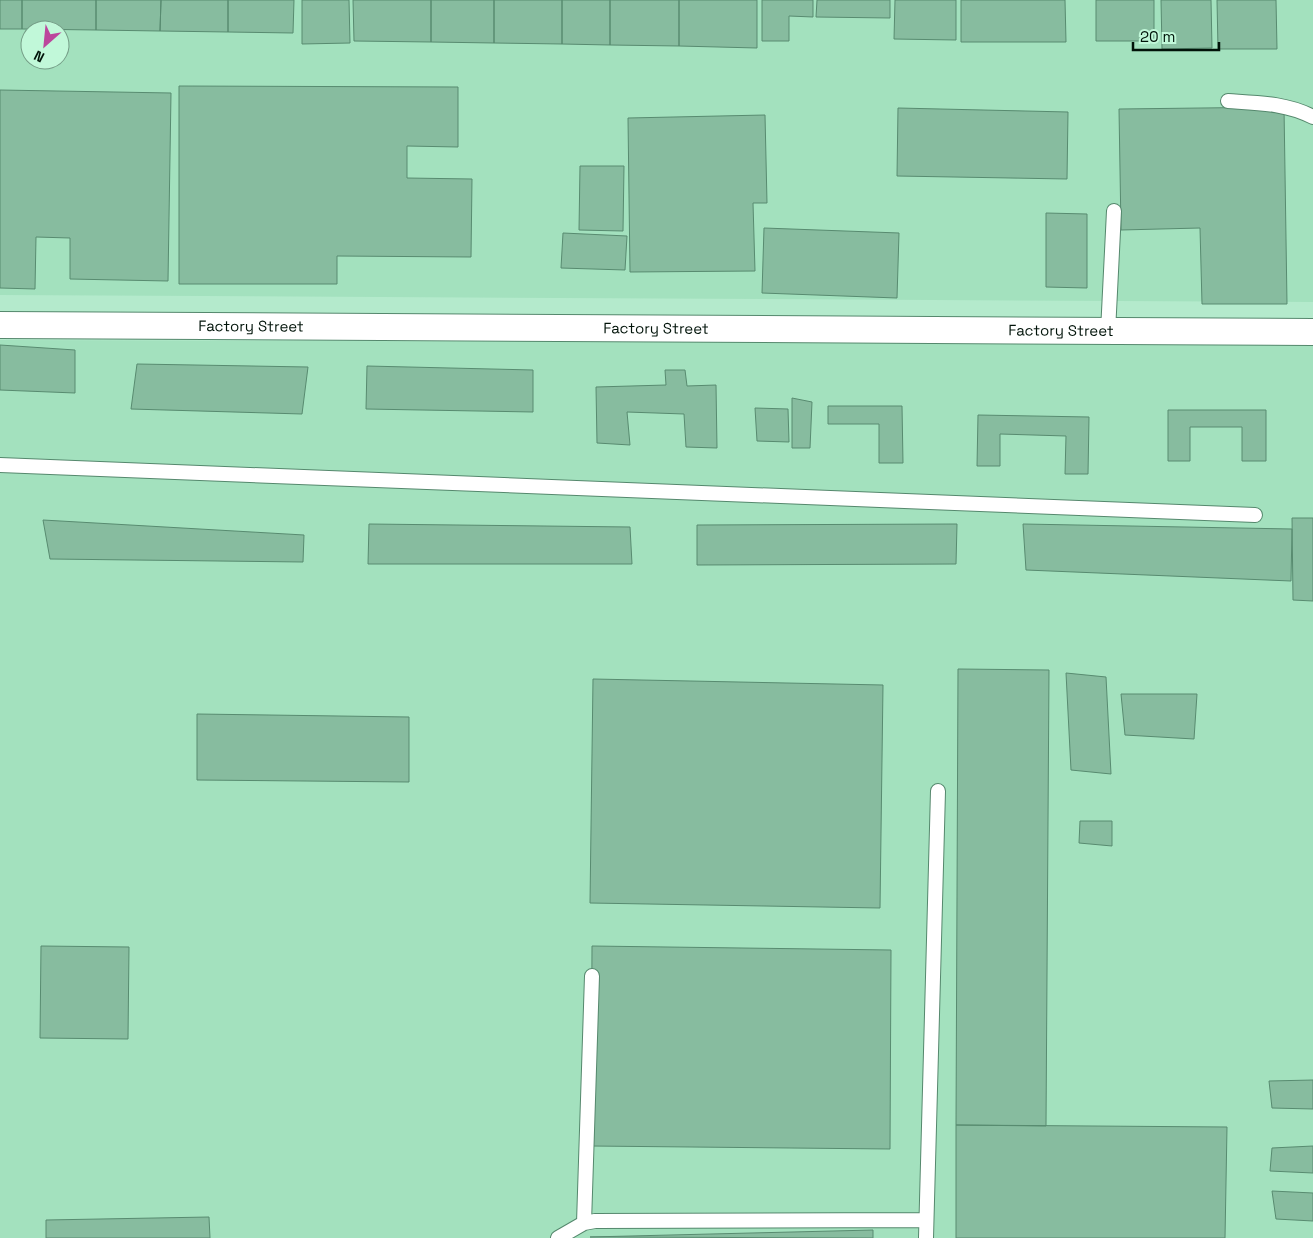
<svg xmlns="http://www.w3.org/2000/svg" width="1313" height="1238" font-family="'Space Grotesk',sans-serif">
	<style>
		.built { fill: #a3e1be; fill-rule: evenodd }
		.building { fill: #87bc9f; stroke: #588b70 }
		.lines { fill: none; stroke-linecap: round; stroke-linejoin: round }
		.service-casing { stroke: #55886d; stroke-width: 16 }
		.minor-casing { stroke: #55886d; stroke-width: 28 }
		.service { stroke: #fff; stroke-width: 14 }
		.minor { stroke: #fff; stroke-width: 26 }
		.labels { text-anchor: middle; stroke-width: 4.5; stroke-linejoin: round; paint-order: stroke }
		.street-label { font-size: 15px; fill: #011309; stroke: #c1f8d9 }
	</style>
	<rect width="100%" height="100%" fill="#b4eacc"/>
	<!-- built -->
	<path class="built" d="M0 0H1313V302L0 295ZM30 30H60V60H30Z
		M0 340 1313 344V1238H0Z"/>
	<!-- building -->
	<path class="building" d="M0 0H22V29H0Z
		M22 0H96V30L22 29Z
		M96 0H161L160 31 96 30Z
		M161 0H228V32L160 31Z
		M228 0H294L293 33 228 32Z
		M302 0H349L350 43 302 44Z
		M353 0H431V42L354 41Z
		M431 0H494V43L431 42Z
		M494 0H562V44L494 43Z
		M562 0H610V45L562 44Z
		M610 0H679V46L610 45Z
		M679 0H757V48L679 46Z
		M762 0H813V17L789 16V41H762Z
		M817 0H890V18L816 17Z
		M895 0H956V40L894 39Z
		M961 0H1065L1066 42H961Z
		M1096 0H1154V41H1096Z
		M1161 0H1211L1212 48 1162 49Z
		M1217 0H1276L1277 49H1218Z
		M179 86 458 87V147L407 146V178L472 179 471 257 337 256V284H179Z
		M0 90 171 93 168 281 70 279V238L36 237 35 289 0 288Z
		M1284 107 1287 304H1202L1200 228 1121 230 1119 109Z
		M898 108 1068 112 1067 179 897 176Z
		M765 115 767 203H753L755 271 630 272 628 118Z
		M580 166H624L623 231 579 230Z
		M1046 213 1087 214V288L1046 287Z
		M764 228 899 233 897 298 762 293Z
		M563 233 627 236 625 270 561 268Z
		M0 345 75 350V393L0 390Z
		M137 364 308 367 302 414 131 409Z
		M367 366 533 370V412L366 409Z
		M665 370H685L687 386 716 385 717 448 686 447 684 414 627 412 630 445 597 443 596 387 666 385Z
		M792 398 812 402 810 448H792Z
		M828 406H902L903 463H879V424H828Z
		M755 408 788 409 789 442 757 441Z
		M1168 410H1266V461H1242V427H1190V461H1168Z
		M978 415 1089 417 1088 474H1065L1066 436 1000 434V466H977Z
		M1292 518H1313V601L1293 600Z
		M43 520 304 535 303 562 50 559Z
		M369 524 630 527 632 564H368Z
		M957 524 956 564 697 565V525Z
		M1023 524 1292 529 1291 581 1026 570Z
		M958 669 1049 670 1046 1126 956 1125Z
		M1066 673 1106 677 1111 774 1071 770Z
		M593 679 883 685 880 908 590 903Z
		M1121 694H1197L1194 739 1125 735Z
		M197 714 409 717V782L197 780Z
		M1080 821H1112V846L1079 843Z
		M41 946 129 947 128 1039 40 1038Z
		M592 946 891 950 890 1149 591 1146Z
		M1313 1080V1109L1272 1108 1269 1081Z
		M956 1125 1227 1127 1225 1238H956Z
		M1313 1146V1173L1270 1171 1272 1148Z
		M1272 1191 1313 1193V1221L1276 1219Z
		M209 1217 210 1238H46V1220Z
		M873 1230V1238L590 1237Z"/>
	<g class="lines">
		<!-- service casing -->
		<g class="service-casing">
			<path id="service" d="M1228 101C1258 103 1286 103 1313 117
				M1108 332 1114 211
				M0 465 1255 515
				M584 1223 592 976
				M558 1238 584 1223 595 1221 926 1220
				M926 1238 938 791"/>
		</g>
		<!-- minor casing -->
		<g class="minor-casing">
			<g id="minor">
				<path id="s1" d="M0 325 1313 332"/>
			</g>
		</g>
		<!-- service -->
		<use href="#service" class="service"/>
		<!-- minor -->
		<use href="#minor" class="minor"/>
	</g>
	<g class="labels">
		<!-- street labels -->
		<g class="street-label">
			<text dy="5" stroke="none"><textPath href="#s1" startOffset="251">Factory Street</textPath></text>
			<text dy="5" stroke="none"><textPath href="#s1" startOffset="656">Factory Street</textPath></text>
			<text dy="5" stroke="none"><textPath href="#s1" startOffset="1061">Factory Street</textPath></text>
		</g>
	</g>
	<!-- north arrow -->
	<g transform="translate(45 45) rotate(207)"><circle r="24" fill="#c1f8d9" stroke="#749c86"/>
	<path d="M0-4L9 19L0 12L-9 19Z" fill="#bc469c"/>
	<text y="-8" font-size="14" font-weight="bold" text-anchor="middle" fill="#011309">N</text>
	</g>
	<!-- scale -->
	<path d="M1133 42v8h86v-8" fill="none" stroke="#011309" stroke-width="2.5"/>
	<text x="1140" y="42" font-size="15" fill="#011309" stroke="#c1f8d9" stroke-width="4" paint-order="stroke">20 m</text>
</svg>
